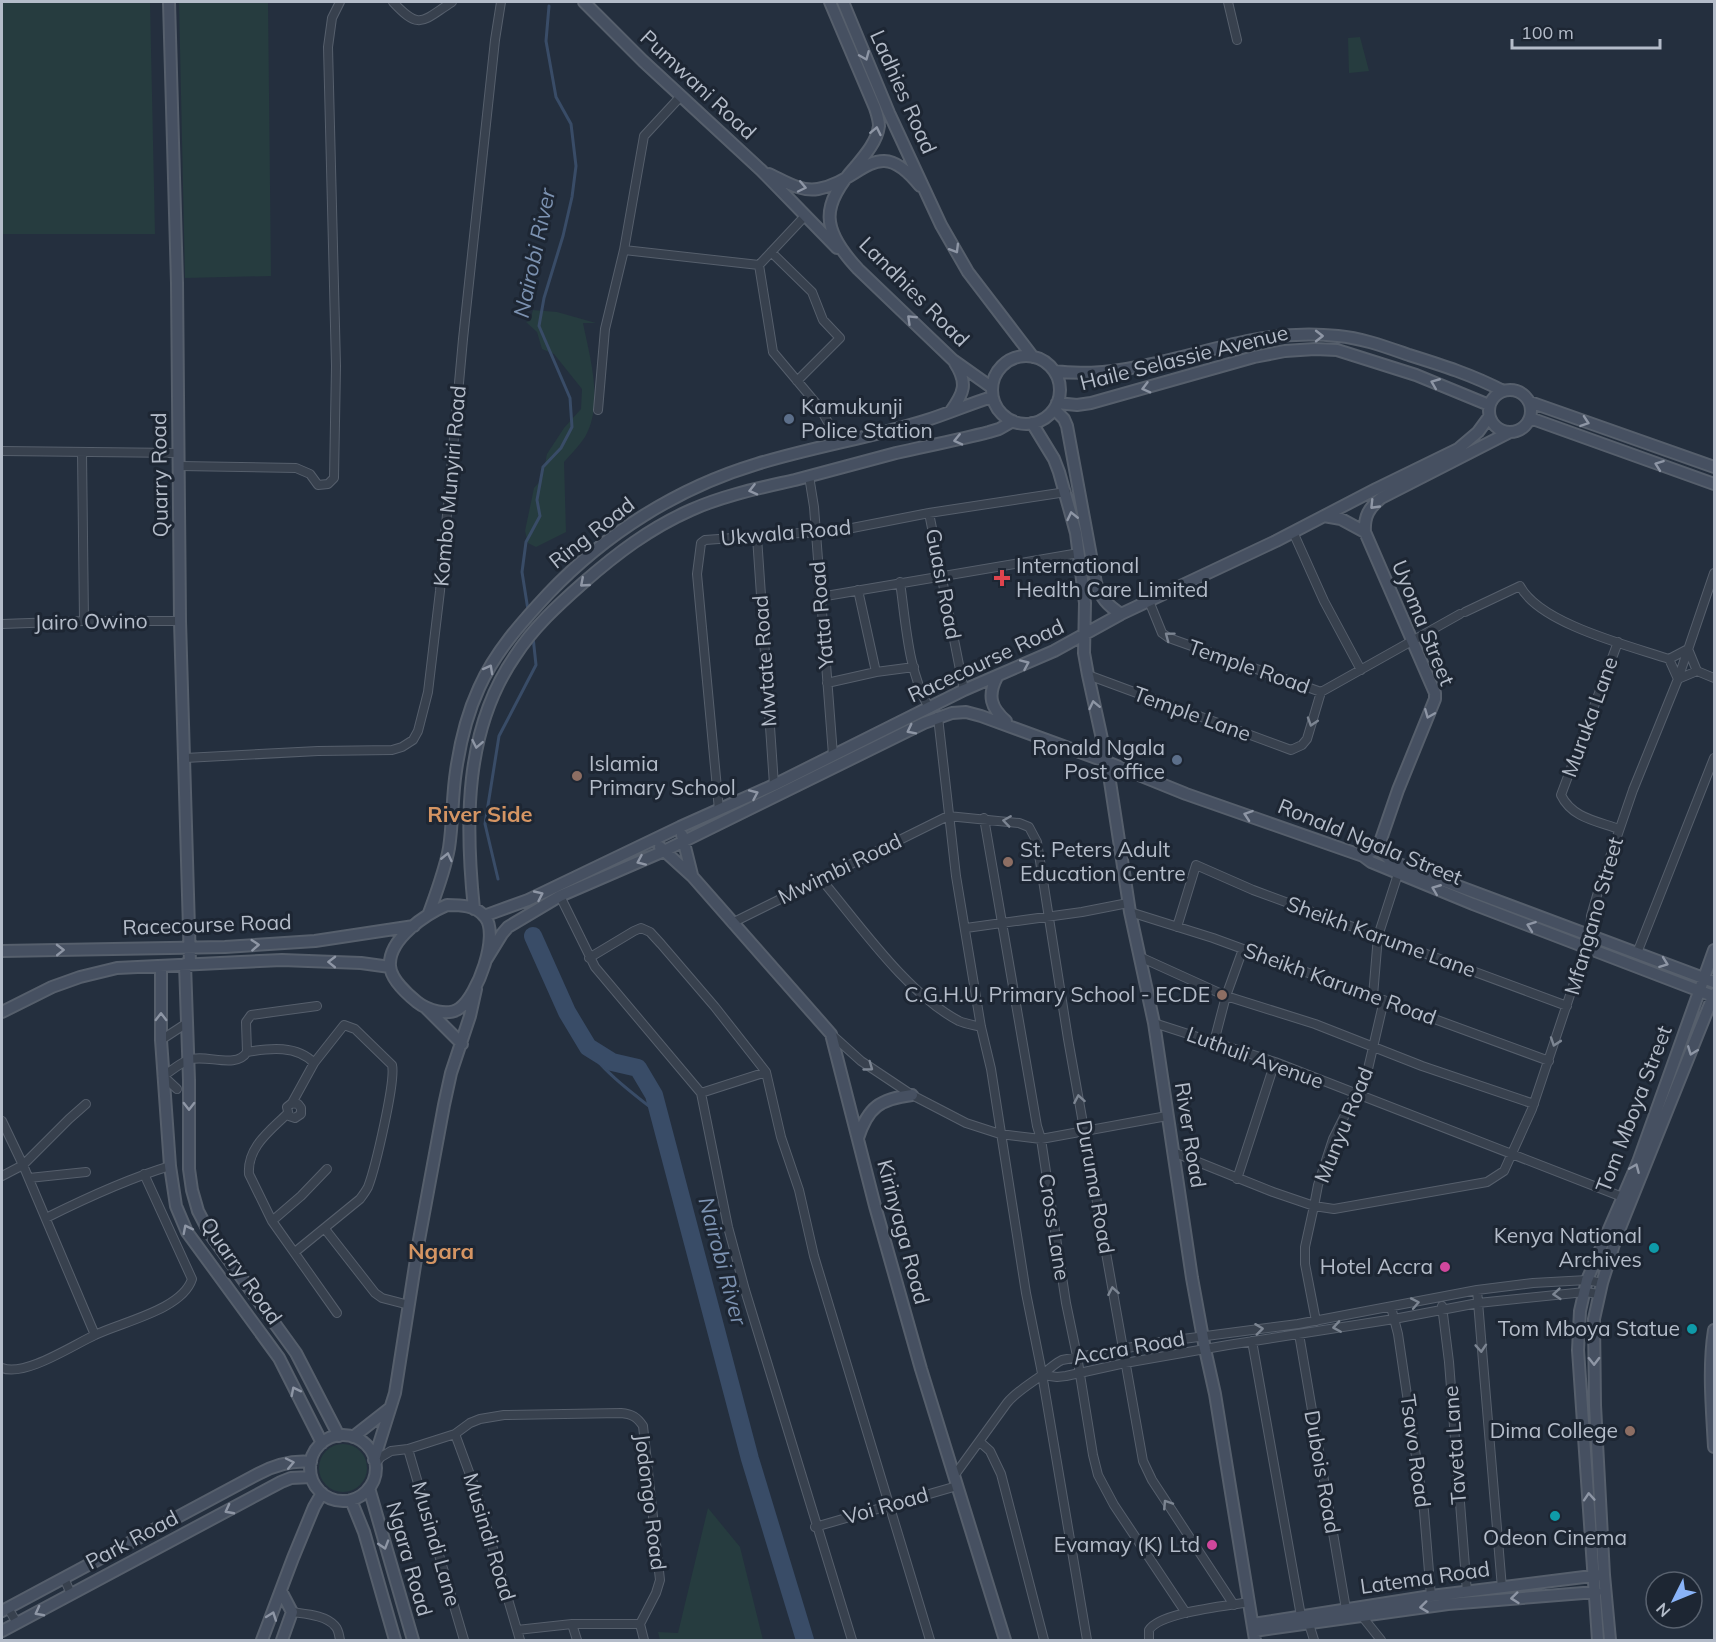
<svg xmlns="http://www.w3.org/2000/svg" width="1716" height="1642" font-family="Mulish,sans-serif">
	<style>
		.green { fill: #263c3f }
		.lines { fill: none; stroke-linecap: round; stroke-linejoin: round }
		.stream { stroke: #394c67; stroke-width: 3 }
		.river { stroke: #394c67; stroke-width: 18 }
		.street-casing { stroke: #565f6c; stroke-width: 10 }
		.secondary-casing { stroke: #565f6c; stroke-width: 14 }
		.street { stroke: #38414e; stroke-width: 8 }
		.secondary { stroke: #465061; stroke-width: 10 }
		.oneway { stroke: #8e96a5 }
		.oneway2 { stroke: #7c8592 }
		.service-dot { fill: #5c6f8a; stroke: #1d2633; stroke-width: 2 }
		.health-dot { fill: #e0444e; stroke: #1d2633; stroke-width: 2 }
		.education-dot { fill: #8d6e63; stroke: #1d2633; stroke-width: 2 }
		.culture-dot { fill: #0f9aa8; stroke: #1d2633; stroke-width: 2 }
		.hotel-dot { fill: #d1479c; stroke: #1d2633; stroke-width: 2 }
		.labels { text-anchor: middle; stroke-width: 6; stroke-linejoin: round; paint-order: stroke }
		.street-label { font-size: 21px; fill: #b4bcc9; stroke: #1d2633 }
		.poi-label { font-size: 21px; fill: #b4bcc9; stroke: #1d2633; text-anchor: end }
		.water-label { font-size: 22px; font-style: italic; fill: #7c92b1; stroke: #1d2633 }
		.neighbourhood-label { font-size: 22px; font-weight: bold; fill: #d59563; stroke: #1d2633 }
	</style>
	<rect width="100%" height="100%" fill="#242f3e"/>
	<!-- green -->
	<path class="green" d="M2 2H150L155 234H2Z
		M179 2H268L271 276 185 278Z
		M1360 37 1369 71 1349 73 1348 38Z
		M533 310 557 312 596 323H583C590 358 604 404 585 437 579 446 571 454 564 462L566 532 536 547 528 543 525 531 534 488 542 479 547 454 564 428 581 409 582 389 554 354 542 349 537 332 526 322 530 321Z
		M319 1468a24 24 0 1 1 48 0a24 24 0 1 1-48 0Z
		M708 1508 740 1547 763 1640H660L658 1632 678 1633Z"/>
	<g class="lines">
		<!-- stream -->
		<path class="stream" d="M528 610 522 572 526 542 540 516 537 500 543 467 561 448 572 427 570 398 539 326 544 298 563 236 572 197 576 166 571 124 556 97 546 41 549 6
			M498 879 485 824 499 736 536 665 533 637
			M588 1047C599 1069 639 1098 659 1114"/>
		<!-- river -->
		<path class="river" d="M533 936 567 1012 588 1047 612 1062 638 1068 654 1095 750 1459 805 1640"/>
		<!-- street casing -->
		<g class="street-casing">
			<path id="street" d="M393 2C420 31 422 21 452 2
				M1228 2 1237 40
				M681 96 644 136 624 250 759 265
				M805 216 759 265 773 352 820 408 839 442
				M771 252 812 292 823 320 840 338 797 381
				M598 410 605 329 624 250
				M2 451 179 453
				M82 452 84 621
				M180 466 296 468 310 474 318 485 328 484 334 478 336 366 328 47 332 18 340 2
				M809 476 814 507 833 755
				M929 513 964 690
				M1293 532 1324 601 1361 670
				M757 537 774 785
				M900 582C906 624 908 671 929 708
				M858 590 876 672
				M820 597 1079 553
				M1149 601 1162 633 1169 638 1321 692 1460 614
				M1465 612 1520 586C1540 624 1630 646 1669 659
				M2 624 84 621H180
				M1618 642 1561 795C1572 818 1597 821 1619 829
				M1688 649 1697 671
				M1669 659 1678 679
				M1669 659 1688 649
				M1697 671 1714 678
				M1088 675 1291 750 1302 745 1307 739 1321 692
				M1678 679 1697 671
				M827 683 876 672 914 667
				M938 717 956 876 981 1027 991 1069 1026 1293 1041 1368 1087 1640
				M185 758 318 751 392 750 402 747 413 740 418 731 428 692 440 591 463 339 495 40 501 2
				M719 810 697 574 701 543 705 540 842 530 929 513 1066 492
				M984 818 1037 1126 1041 1139 1066 1303 1077 1356 1093 1455 1098 1475 1114 1505 1186 1613
				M821 879C859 924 907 994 959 1021 966 1024 974 1025 981 1027
				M560 896 595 967 701 1093
				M1130 912 1213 938 1549 1061
				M732 923 948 816 1019 823 1029 827 1037 842 1068 1039 1143 1461 1152 1480 1234 1605
				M1177 927 1196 865 1253 890 1567 1006
				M966 928 1082 912 1128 903
				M1637 953 1714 758
				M1140 957 1226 996 1315 1024 1422 1066 1534 1104
				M589 958 634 931 641 928 650 932 661 944 715 1007 766 1072 781 1137 799 1190 814 1256 930 1640
				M1373 996 1378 936 1398 874
				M1154 1023 1275 1062 1625 1198
				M831 1034 861 1061 912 1095 966 1123 1000 1134 1041 1139 1167 1116
				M161 1040 187 1023
				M1214 1042 1226 996 1243 949
				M247 1052C270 1048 297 1045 314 1063
				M766 1072 701 1093 728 1227 745 1290 852 1640
				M177 1089 163 1076C171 1071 179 1064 188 1060 205 1053 236 1070 247 1052L246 1022 251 1015 317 1006
				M292 1103 298 1104 301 1108V1114L295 1118 289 1116 287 1107 292 1103 314 1063 344 1025 355 1029 392 1065C396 1081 375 1169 368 1187 366 1191 363 1195 360 1199L295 1252
				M287 1114C270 1131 247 1147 249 1174L272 1221 337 1313
				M2 1121 23 1165 95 1335
				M1173 1152 1273 1192 1314 1206 1334 1209 1487 1182 1504 1171 1532 1109 1590 935 1591 916 1598 892 1633 790 1678 679 1714 573
				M2 1176 23 1165 69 1119 86 1104
				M29 1178 86 1172
				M1237 1179 1275 1062
				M46 1218C86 1198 127 1179 170 1166
				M272 1221 301 1196 327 1169
				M325 1229 375 1293 382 1298 409 1305
				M1477 1290 1502 1588
				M1442 1306 1449 1362 1467 1592
				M1391 1307 1398 1334 1424 1511 1431 1596
				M1316 1321 1305 1264V1247L1314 1206 1318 1185 1333 1139 1368 1069 1384 1000
				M1299 1334 1346 1609
				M1252 1341 1301 1616
				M2 1368C25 1377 73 1345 95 1335 121 1322 182 1310 192 1279L144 1174
				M1042 1375 1057 1377 1066 1376 1125 1363 1228 1345 1394 1319 1478 1303 1585 1292 1599 1294
				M455 1434 476 1491 520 1640
				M980 1442 990 1451 1001 1474 1044 1640
				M408 1449 464 1640
				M375 1464 381 1457 391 1451 408 1449 455 1434 470 1423 480 1419 504 1415 621 1413C632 1414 637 1417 643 1426L660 1580 656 1593 640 1624 644 1640
				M954 1476 1007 1403C1017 1391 1030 1384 1042 1375 1049 1369 1054 1364 1062 1360L1160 1342 1298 1324 1477 1290 1533 1283 1587 1280 1602 1283
				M815 1527 957 1486
				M64 1578 71 1594
				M8 1608 17 1623
				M292 1612C305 1614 326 1615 335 1626 339 1630 339 1636 340 1640
				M1361 1615 1381 1640
				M572 1624 577 1640
				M1309 1624 1314 1640
				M517 1630 572 1624H640
				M1149 1640V1630C1160 1612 1227 1606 1249 1602"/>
		</g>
		<!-- secondary casing -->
		<g class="secondary-casing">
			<path id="secondary" d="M169 2 177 283 180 621 190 963
				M584 2 643 61 761 170 837 248
				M830 2 875 108C877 114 879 120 879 126 877 141 866 154 856 166 820 206 821 229 858 269L953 360 991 387
				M843 2 889 113 941 225 968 272 1033 357
				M769 174C784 181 800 192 818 189 863 181 877 132 920 186
				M992 390a34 34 0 1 1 68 0a34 34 0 1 1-68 0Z
				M1054 371C1116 380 1186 354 1247 341 1276 335 1309 333 1338 336 1362 338 1386 347 1409 355 1441 365 1473 375 1503 391
				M1489 411a21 21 0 1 1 42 0a21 21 0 1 1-42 0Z
				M1530 402 1714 467
				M1057 403 1077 405 1091 403 1254 357 1285 351 1315 349 1337 350 1416 375 1489 405
				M1054 409 1064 419 1067 426 1096 583C1101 598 1107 605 1121 614
				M951 411C964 393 968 383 955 363
				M1530 418 1714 484
				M1032 423 1054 459 1059 472 1076 533 1085 603 1084 653 1088 675 1107 762 1130 912 1154 1023 1192 1278 1205 1349 1215 1394 1255 1640
				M1324 516 1341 519 1365 532
				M997 677C987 696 991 708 1006 721
				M682 835 692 875
				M660 847 692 876 831 1034 875 1206 921 1369 1005 1640
				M1378 848 1391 861 1714 982
				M1363 856 1378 848 1398 790 1435 699V693L1365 532C1364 516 1369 508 1381 498L1510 432
				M447 905C460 905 476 905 485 917 500 935 477 996 460 1008 448 1017 427 1010 417 1002 407 994 391 979 390 966 388 939 426 914 447 905Z
				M474 909C465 823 464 730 515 656 533 628 558 605 583 583 616 554 650 528 691 510 724 495 760 488 795 480 829 471 862 462 896 453 927 446 958 440 989 432L999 429 1013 421
				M429 913C437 891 445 870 449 848 453 822 452 796 456 771 460 743 467 714 479 688 495 652 521 623 548 594 605 534 677 488 757 464 812 447 869 438 924 421 947 414 969 404 992 397
				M484 916 528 900 680 827 774 785 964 690 1054 651 1121 614 1276 541 1376 489 1458 449 1478 432 1489 417
				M2 951 225 947 315 941 414 926
				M486 960 502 934 508 927 560 896 664 851 924 723 952 713 966 712 981 716 1107 762 1186 794 1363 856 1371 862 1473 904 1713 996
				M185 964 189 1080V1169L192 1190 198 1211 210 1234 296 1353 339 1436
				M161 966V1040L170 1166 176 1206 187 1232 279 1358 322 1443
				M426 1008 462 1044
				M2 1012 52 987 80 977 117 968 282 960 361 963 390 967
				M858 1138C868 1107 880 1099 912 1095
				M1714 1330C1708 1368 1712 1409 1714 1447
				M310 1468a33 33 0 1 1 66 0a33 33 0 1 1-66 0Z
				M353 1437 390 1408
				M374 1460 395 1393 419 1240 444 1105 451 1073 470 1016 476 989
				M369 1488 413 1640
				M351 1500 364 1532 395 1640
				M281 1591 292 1612 282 1640
				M2 1611 258 1474C275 1465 292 1460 311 1462
				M1253 1624 1431 1596 1600 1575
				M2 1631 281 1482 291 1478 311 1477
				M1254 1631 1448 1604 1596 1592
				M262 1640 293 1558 314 1507 322 1493
				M1598 1640 1578 1350 1580 1311 1587 1280 1638 1162 1714 950
				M1610 1640 1604 1575 1595 1405 1594 1319 1602 1283 1616 1238 1714 994"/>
		</g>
		<!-- street -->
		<use href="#street" class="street"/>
		<!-- secondary -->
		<use href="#secondary" class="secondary"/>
	</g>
	<!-- one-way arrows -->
	<defs><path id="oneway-chevron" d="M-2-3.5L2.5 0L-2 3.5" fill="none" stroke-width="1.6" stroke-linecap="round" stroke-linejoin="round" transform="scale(1.5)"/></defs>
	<g class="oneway">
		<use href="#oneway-chevron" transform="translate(865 56) rotate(67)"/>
		<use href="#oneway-chevron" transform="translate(876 131) rotate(-78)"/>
		<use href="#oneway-chevron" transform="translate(802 187) rotate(12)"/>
		<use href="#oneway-chevron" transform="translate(955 249) rotate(59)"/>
		<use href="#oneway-chevron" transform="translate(911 319) rotate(-136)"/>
		<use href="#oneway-chevron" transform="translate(1319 336)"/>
		<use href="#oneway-chevron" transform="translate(1435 383) rotate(-158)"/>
		<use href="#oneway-chevron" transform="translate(1146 388) rotate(165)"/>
		<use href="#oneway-chevron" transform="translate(1585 422) rotate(19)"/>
		<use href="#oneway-chevron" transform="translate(958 440) rotate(167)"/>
		<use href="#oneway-chevron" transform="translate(1659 465) rotate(-160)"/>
		<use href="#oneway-chevron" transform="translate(753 490) rotate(166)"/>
		<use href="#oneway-chevron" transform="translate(1374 505) rotate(134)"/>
		<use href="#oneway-chevron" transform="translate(1072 516) rotate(-103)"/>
		<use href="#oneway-chevron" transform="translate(584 583) rotate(139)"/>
		<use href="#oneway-chevron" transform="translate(1025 664) rotate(-24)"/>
		<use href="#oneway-chevron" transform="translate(489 669) rotate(-61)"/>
		<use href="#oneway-chevron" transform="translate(1094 705) rotate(-102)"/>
		<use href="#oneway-chevron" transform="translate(1429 714) rotate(112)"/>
		<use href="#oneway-chevron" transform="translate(911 730) rotate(153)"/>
		<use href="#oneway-chevron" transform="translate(477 744) rotate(101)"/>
		<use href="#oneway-chevron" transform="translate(754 794) rotate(-24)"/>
		<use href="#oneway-chevron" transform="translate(1248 815) rotate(-161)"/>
		<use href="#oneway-chevron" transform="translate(447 857) rotate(-77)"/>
		<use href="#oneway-chevron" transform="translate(641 861) rotate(156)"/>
		<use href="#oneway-chevron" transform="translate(1436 889) rotate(-158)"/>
		<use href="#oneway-chevron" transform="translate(539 895) rotate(-25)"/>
		<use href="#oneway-chevron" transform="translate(1531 926) rotate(-160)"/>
		<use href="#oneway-chevron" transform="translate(255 945) rotate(-4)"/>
		<use href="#oneway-chevron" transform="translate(60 950) rotate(-1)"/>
		<use href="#oneway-chevron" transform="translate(332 962) rotate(-179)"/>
		<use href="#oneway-chevron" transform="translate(1664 963) rotate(20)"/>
		<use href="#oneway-chevron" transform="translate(161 1017) rotate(-90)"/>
		<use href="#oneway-chevron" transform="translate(1692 1051) rotate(111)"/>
		<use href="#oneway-chevron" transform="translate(189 1106) rotate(90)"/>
		<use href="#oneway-chevron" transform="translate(1635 1168) rotate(-67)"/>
		<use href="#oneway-chevron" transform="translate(187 1229) rotate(-117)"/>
		<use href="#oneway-chevron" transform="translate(1594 1361) rotate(89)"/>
		<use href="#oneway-chevron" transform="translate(295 1391) rotate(-117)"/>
		<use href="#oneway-chevron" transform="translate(290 1463) rotate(-12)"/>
		<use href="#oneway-chevron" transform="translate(1589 1497) rotate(-94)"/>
		<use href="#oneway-chevron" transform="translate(229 1510) rotate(152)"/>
		<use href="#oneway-chevron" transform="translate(384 1545) rotate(73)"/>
		<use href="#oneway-chevron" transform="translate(1515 1598) rotate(174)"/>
		<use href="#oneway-chevron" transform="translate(1424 1607) rotate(173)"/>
		<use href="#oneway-chevron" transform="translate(39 1612) rotate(152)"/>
		<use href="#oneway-chevron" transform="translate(272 1616) rotate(-70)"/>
	</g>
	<g class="oneway2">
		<use href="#oneway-chevron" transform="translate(1169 636) rotate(-143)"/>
		<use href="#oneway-chevron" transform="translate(1312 722) rotate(108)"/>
		<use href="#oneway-chevron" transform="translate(1007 821) rotate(-172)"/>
		<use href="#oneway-chevron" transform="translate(1555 1042) rotate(109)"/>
		<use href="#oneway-chevron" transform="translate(869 1067) rotate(36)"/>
		<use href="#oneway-chevron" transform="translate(1079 1099) rotate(-100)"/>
		<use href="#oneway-chevron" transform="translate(1113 1291) rotate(-100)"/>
		<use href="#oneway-chevron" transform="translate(1557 1294) rotate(175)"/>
		<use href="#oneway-chevron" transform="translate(1415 1303) rotate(-11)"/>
		<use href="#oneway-chevron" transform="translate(1337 1327) rotate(171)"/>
		<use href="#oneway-chevron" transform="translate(1259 1329) rotate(-7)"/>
		<use href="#oneway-chevron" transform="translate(1481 1348) rotate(86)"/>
		<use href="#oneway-chevron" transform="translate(1167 1504) rotate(-123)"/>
	</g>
	<!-- markers -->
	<g class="service-dot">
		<circle cx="789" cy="419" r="6"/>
		<circle cx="1177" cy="760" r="6"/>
	</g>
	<path class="health-dot" d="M999 569h6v6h6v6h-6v6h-6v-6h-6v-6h6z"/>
	<g class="education-dot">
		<circle cx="577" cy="776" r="6"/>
		<circle cx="1008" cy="862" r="6"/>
		<circle cx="1222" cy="995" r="6"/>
		<circle cx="1630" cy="1431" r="6"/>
	</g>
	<g class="culture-dot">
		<circle cx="1654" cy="1248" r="6"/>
		<circle cx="1692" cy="1329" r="6"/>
		<circle cx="1555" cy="1516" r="6"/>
	</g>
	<g class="hotel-dot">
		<circle cx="1445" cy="1267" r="6"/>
		<circle cx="1212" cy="1545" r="6"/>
	</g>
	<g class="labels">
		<!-- street labels -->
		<g class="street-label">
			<text transform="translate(698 85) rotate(43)" y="7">Pumwani Road</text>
			<text transform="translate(903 92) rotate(66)" y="7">Ladhies Road</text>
			<text transform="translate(914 292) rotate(45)" y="7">Landhies Road</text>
			<text transform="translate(1184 358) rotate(-14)" y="7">Haile Selassie Avenue</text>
			<text transform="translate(160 475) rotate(-91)" y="7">Quarry Road</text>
			<text transform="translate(450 486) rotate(-85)" y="7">Kombo Munyiri Road</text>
			<text transform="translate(592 533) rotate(-38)" y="7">Ring Road</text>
			<text transform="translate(786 533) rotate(-5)" y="7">Ukwala Road</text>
			<text transform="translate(943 584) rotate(79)" y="7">Guasi Road</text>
			<text transform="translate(822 615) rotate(-95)" y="7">Yatta Road</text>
			<text transform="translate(91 622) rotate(-1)" y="7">Jairo Owino</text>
			<text transform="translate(1423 623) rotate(68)" y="7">Uyoma Street</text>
			<text transform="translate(765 661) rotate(-94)" y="7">Mwtate Road</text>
			<text transform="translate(986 661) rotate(-25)" y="7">Racecourse Road</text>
			<text transform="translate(1249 667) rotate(19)" y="7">Temple Road</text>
			<text transform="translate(1192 714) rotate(20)" y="7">Temple Lane</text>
			<text transform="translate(1590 717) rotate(-70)" y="7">Muruka Lane</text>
			<text transform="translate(1370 842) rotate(22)" y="7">Ronald Ngala Street</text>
			<text transform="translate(840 869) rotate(-26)" y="7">Mwimbi Road</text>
			<text transform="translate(1594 916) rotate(-74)" y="7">Mfangano Street</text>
			<text transform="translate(207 925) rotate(-2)" y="7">Racecourse Road</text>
			<text transform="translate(1381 937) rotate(20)" y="7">Sheikh Karume Lane</text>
			<text transform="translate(1340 984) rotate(20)" y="7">Sheikh Karume Road</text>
			<text transform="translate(1255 1058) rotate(20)" y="7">Luthuli Avenue</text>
			<text transform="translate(1634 1109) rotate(-69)" y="7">Tom Mboya Street</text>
			<text transform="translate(1344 1125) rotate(-68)" y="7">Munyu Road</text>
			<text transform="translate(1190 1135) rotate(81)" y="7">River Road</text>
			<text transform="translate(1095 1187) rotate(80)" y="7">Duruma Road</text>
			<text transform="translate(1054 1227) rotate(81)" y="7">Cross Lane</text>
			<text transform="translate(903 1232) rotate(75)" y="7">Kirinyaga Road</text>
			<text transform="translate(241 1271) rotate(55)" y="7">Quarry Road</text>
			<text transform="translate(1129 1348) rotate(-10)" y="7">Accra Road</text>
			<text transform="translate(1455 1445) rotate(-94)" y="7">Taveta Lane</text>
			<text transform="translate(1415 1451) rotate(82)" y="7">Tsavo Road</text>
			<text transform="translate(1322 1472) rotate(80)" y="7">Dubois Road</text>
			<text transform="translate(650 1502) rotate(83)" y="7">Jodongo Road</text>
			<text transform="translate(886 1506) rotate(-16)" y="7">Voi Road</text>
			<text transform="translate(489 1537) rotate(73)" y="7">Musindi Road</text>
			<text transform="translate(132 1540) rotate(-28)" y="7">Park Road</text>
			<text transform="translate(436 1544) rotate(74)" y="7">Musindi Lane</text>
			<text transform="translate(409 1559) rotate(74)" y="7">Ngara Road</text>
			<text transform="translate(1425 1578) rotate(-8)" y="7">Latema Road</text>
		</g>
		<!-- poi labels -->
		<g class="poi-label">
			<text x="801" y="414" text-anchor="start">Kamukunji<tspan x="801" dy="24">Police Station</tspan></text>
			<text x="1016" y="573" text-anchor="start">International<tspan x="1016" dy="24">Health Care Limited</tspan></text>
			<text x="1165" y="755">Ronald Ngala<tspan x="1165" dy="24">Post office</tspan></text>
			<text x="589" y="771" text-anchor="start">Islamia<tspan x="589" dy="24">Primary School</tspan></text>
			<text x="1020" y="857" text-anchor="start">St. Peters Adult<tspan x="1020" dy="24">Education Centre</tspan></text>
			<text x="1210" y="1002">C.G.H.U. Primary School - ECDE</text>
			<text x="1642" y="1243">Kenya National<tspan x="1642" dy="24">Archives</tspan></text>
			<text x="1433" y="1274">Hotel Accra</text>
			<text x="1680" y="1336">Tom Mboya Statue</text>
			<text x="1618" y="1438">Dima College</text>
			<text x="1555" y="1545" text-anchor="middle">Odeon Cinema</text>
			<text x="1200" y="1552">Evamay (K) Ltd</text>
		</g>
		<!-- water labels -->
		<g class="water-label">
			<text transform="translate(534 253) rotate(-78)" y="8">Nairobi River</text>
			<text transform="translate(723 1261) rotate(75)" y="8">Nairobi River</text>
		</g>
		<!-- neighbourhood labels -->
		<g class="neighbourhood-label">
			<text x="480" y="822">River Side</text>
			<text x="441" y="1259">Ngara</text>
		</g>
	</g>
	<!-- border -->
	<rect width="1716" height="1642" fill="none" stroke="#b4bcc9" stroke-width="6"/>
	<!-- north arrow -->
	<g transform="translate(1674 1600) rotate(227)"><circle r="28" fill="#1d2633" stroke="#59626f" stroke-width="1.5"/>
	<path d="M0-4.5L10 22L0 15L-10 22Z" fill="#8ab4f8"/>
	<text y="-9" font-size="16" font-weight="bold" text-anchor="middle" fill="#b4bcc9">N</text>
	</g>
	<!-- scale -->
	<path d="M1512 39v9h148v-9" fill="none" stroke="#b4bcc9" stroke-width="3"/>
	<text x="1521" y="39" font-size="18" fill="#b4bcc9" stroke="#1d2633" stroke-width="4.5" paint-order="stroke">100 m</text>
</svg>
